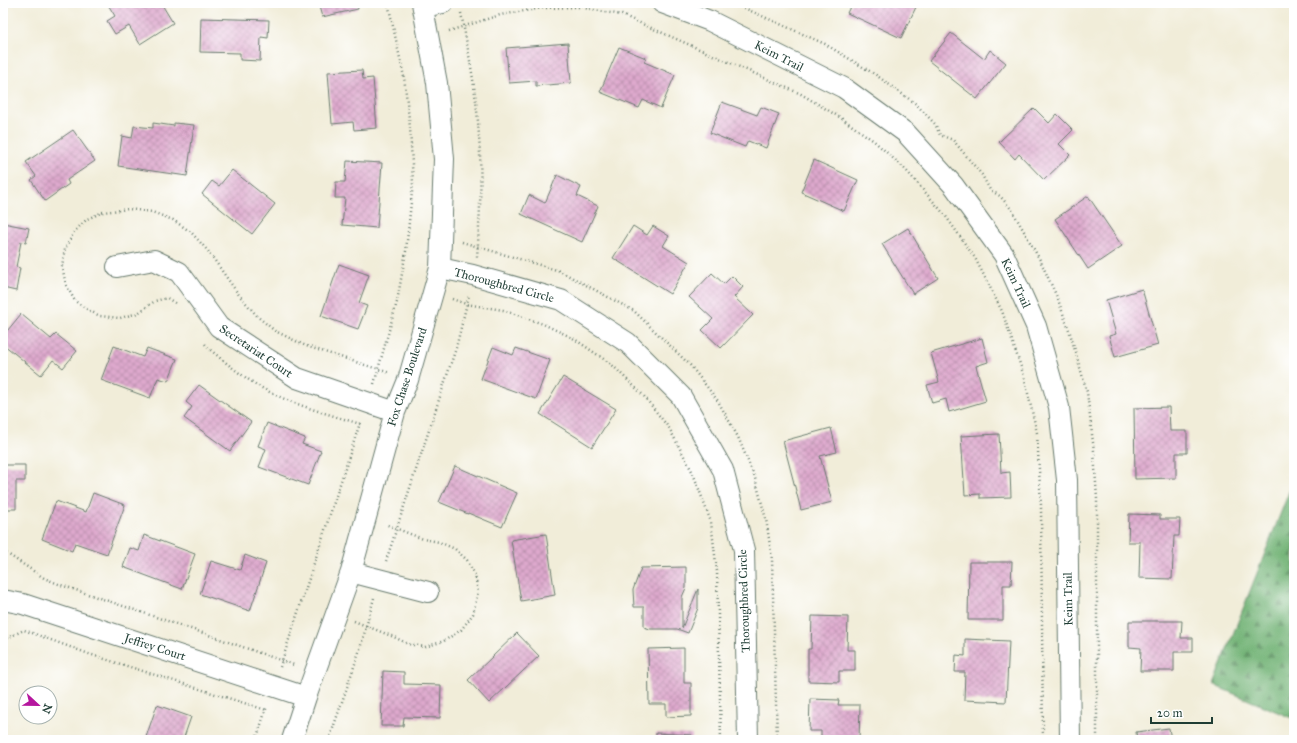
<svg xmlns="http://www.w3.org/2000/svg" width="1297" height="743" font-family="'IM FELL Great Primer',serif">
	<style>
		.forest { fill: url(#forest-firs); stroke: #487855 }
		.building { fill: url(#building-cross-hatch) }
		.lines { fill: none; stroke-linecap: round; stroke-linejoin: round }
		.street-casing { stroke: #687b6e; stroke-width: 22 }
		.path { stroke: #687b6e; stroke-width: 2.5; stroke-dasharray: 1 3; stroke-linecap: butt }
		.street { stroke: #fff; stroke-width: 20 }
		.labels { text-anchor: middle; stroke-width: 3; stroke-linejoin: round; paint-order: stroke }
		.street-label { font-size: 12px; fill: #1f3d34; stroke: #fff }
	</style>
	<defs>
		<pattern id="forest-firs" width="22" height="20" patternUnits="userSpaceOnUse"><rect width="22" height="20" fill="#72b376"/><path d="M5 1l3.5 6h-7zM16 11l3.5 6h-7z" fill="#5d9362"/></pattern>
		<pattern id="building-cross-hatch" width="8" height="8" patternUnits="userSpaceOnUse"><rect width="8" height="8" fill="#dea9cd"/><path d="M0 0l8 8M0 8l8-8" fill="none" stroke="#b38ba7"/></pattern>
	</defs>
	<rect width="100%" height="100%" fill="#fff"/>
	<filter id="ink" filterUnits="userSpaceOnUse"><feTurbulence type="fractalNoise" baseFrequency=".025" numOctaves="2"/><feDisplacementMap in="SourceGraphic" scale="8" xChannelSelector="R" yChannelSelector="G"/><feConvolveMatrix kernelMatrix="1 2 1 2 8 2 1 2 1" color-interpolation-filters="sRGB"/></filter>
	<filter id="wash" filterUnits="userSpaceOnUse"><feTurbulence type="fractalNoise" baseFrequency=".012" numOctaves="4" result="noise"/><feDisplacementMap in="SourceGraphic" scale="16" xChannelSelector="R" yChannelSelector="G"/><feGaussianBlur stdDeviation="0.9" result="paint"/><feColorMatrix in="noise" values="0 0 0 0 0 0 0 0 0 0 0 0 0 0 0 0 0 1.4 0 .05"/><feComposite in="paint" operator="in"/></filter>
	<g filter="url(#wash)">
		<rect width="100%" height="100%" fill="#f1edd9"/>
		<!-- forest -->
		<path class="forest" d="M1294 479V719L1213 685Z"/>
		<g id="blocks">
			<!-- building -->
			<path class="building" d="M107 3H161L173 23 140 44 129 26 115 34 107 21 115 16Z
				M318 3H357L358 9 322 17Z
				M852 3H918L901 38 847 13Z
				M201 18 269 20 268 38 261 37 260 61 240 60V53L200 52Z
				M951 33 984 59 990 50 1006 63 977 99 929 61Z
				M568 43 571 83 536 86V81L509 83 506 48Z
				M619 47 646 58 644 62 675 75 661 108 643 100 639 108 600 92Z
				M362 70 363 79 373 78 377 128 354 130 353 122 332 124 328 72Z
				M722 102 757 115 761 107 779 114 766 148 748 141 745 147 710 133Z
				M1034 108 1049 123 1057 114 1073 130 1059 144 1070 155 1044 180 1019 154 1015 159 999 142Z
				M153 123 174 126V123L194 125 187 176 118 166 122 136 132 138 134 126 153 128Z
				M73 130 95 161 67 180 69 184 45 201 31 180 36 176 26 162Z
				M814 160 858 180 844 211 801 192Z
				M347 161 382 163 377 228 342 225 345 198H335L336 182H345Z
				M232 170 275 204 252 234 202 194 212 181 219 186Z
				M557 175 581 187 577 196 598 206 582 242 521 214 529 195 545 203Z
				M1088 196 1122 246 1088 269 1055 219Z
				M3 223 29 228 26 243 21 242 16 267 20 268 16 291 3 288Z
				M633 226 647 235 653 226 669 236 663 246 689 262 670 294 613 258Z
				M908 228 938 278 913 294 882 244Z
				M339 264 369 275 359 303 367 306 358 329 321 316Z
				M712 273 724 284 732 276 743 287 734 297 753 315 721 348 702 330 713 319 689 297Z
				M1142 289 1158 345 1115 357 1109 336 1116 334 1106 300Z
				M21 314 51 339 56 334 77 351 63 368 53 360 41 375 3 344V336Z
				M982 338 988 362 976 366 986 401 949 412 946 399 932 403 927 385 939 382 931 353Z
				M114 346 143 357 147 348 177 359 168 381 158 378 150 398 101 380Z
				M493 347 513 355 516 348 550 360 536 399 481 379Z
				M563 377 616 409 592 447 540 414Z
				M199 385 251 422 230 451 184 418 192 407 186 402Z
				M1169 407 1170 431H1187V453H1176V478L1135 479 1134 408Z
				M267 423 305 438 302 444 321 451 308 485 259 467 266 449 258 446Z
				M831 428 837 452 820 456 832 502 801 510 783 441Z
				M999 434 1001 473 1010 472 1011 497 980 498V494L965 495 961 436Z
				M3 465H25V481H16V509H3Z
				M455 466 517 493 502 527 468 513V514L439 502Z
				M93 493 125 505 107 554 75 543 72 551 42 539 56 501 86 512Z
				M1129 514 1160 515V519H1180L1179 536H1174L1172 579 1139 578 1140 542H1128Z
				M546 534 555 595 521 601 511 540Z
				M144 535 195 554 182 589 123 567 130 548 139 551Z
				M245 555 266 563 250 611 200 594 211 561 240 570Z
				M969 562H1012L1011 585H1003V620H968Z
				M686 567V588L682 597V628L698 589V608L688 633 677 629H650L644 627V607H634L633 590 641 568Z
				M812 616 848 617 847 650H855V671H839V682L808 681V649H811Z
				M1129 621H1182L1181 638H1193V652H1174V671H1140L1141 648 1129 647Z
				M517 633 539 656 489 703 468 680Z
				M965 639 1009 641 1006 702 964 700 965 672H955L956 655 965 656Z
				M684 648V683H691V716L666 717V704H649L648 649Z
				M383 671 404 672V684L441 685 440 718 404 717 403 726H381Z
				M810 699 839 700 838 705H860L859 740H821V731H809Z
				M157 705 191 717 183 740H145Z
				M1169 728 1171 740H1137L1136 732Z
				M656 733 692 735V740H656Z"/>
		</g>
	</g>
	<g filter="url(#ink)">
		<use href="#blocks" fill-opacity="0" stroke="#687b6e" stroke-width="1"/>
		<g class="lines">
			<!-- street casing -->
			<g class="street-casing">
				<path id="street" d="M662 3 710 21 844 88 906 133 954 186 1004 255 1036 326 1059 407 1067 480 1070 740
					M424 7 443 3
					M117 267 154 260 179 272 219 327 297 378 395 412
					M440 268 473 275 561 300 628 343 681 396 723 470 744 550 748 740
					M351 572 428 592
					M3 600 23 604 306 697
					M292 740 306 697 351 572 395 412 408 380 440 268 444 159 437 83 422 3"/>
			</g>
			<!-- path -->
			<path class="path" d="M733 3 825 44 876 75 916 104 935 124 940 135 953 140 982 175 990 190 1000 196 1012 210 1040 260 1057 297 1070 333 1087 392 1094 451 1097 499V740
				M461 13C469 54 477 95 479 137 482 177 480 217 477 257
				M449 31 500 15 543 8 578 7 622 15 801 94 841 118 874 141 905 169 945 215 975 258 1002 311 1024 376 1037 433 1041 505 1043 740
				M462 242 560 271 634 311 690 365 718 401 738 437 755 478 766 519 772 559 777 740
				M452 299 466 304 503 310 543 324 573 338 611 364 643 395 669 428 693 473 711 522 717 572 721 740
				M175 303 167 298 155 301 138 313 120 318 100 316 88 310 75 301 66 285 62 266 65 249 74 232 87 219 103 212 129 209 152 212 173 220 191 232 208 251 239 295 258 317 275 331 306 346 390 373
				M205 344 208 348C224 361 239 374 257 385 288 404 326 413 360 424
				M374 384 397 302 406 251 413 183 410 127 404 77 388 3
				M3 551 44 578 61 585 203 633 294 665
				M386 561 456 348 469 295
				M354 621 394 637 408 644 425 647 444 641 461 630 473 614 478 592 475 575 467 560 455 549 439 542 423 539 385 524
				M3 640 24 630 89 654 266 710
				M280 667 360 423
				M256 740 267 706
				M329 740 360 649 374 598"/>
			<!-- street -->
			<use href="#street" class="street"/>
		</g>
	</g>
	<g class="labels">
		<!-- street labels -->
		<g class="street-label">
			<text transform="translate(779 56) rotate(27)" y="4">Keim Trail</text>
			<text transform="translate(1016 283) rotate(65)" y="4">Keim Trail</text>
			<text transform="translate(504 285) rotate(15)" y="4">Thoroughbred Circle</text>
			<text transform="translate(256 351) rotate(34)" y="4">Secretariat Court</text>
			<text transform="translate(407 377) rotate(-72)" y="4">Fox Chase Boulevard</text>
			<text transform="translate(1068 599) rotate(-91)" y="4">Keim Trail</text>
			<text transform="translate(744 601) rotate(-92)" y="4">Thoroughbred Circle</text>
			<text transform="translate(155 647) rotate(18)" y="4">Jeffrey Court</text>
		</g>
	</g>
	<!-- margin -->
	<rect width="1297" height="743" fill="none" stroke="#fff" stroke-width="16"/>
	<!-- north arrow -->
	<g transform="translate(38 705) rotate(112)"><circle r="19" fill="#ffffff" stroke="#a5b1ae"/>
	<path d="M0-3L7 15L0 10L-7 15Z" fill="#b5179e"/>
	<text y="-6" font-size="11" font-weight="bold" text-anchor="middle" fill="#1f3d34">N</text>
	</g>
	<!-- scale -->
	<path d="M1151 717v6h61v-6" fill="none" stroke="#1f3d34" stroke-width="2"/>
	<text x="1157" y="717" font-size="12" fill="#1f3d34" stroke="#ffffff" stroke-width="3" paint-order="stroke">20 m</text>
</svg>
